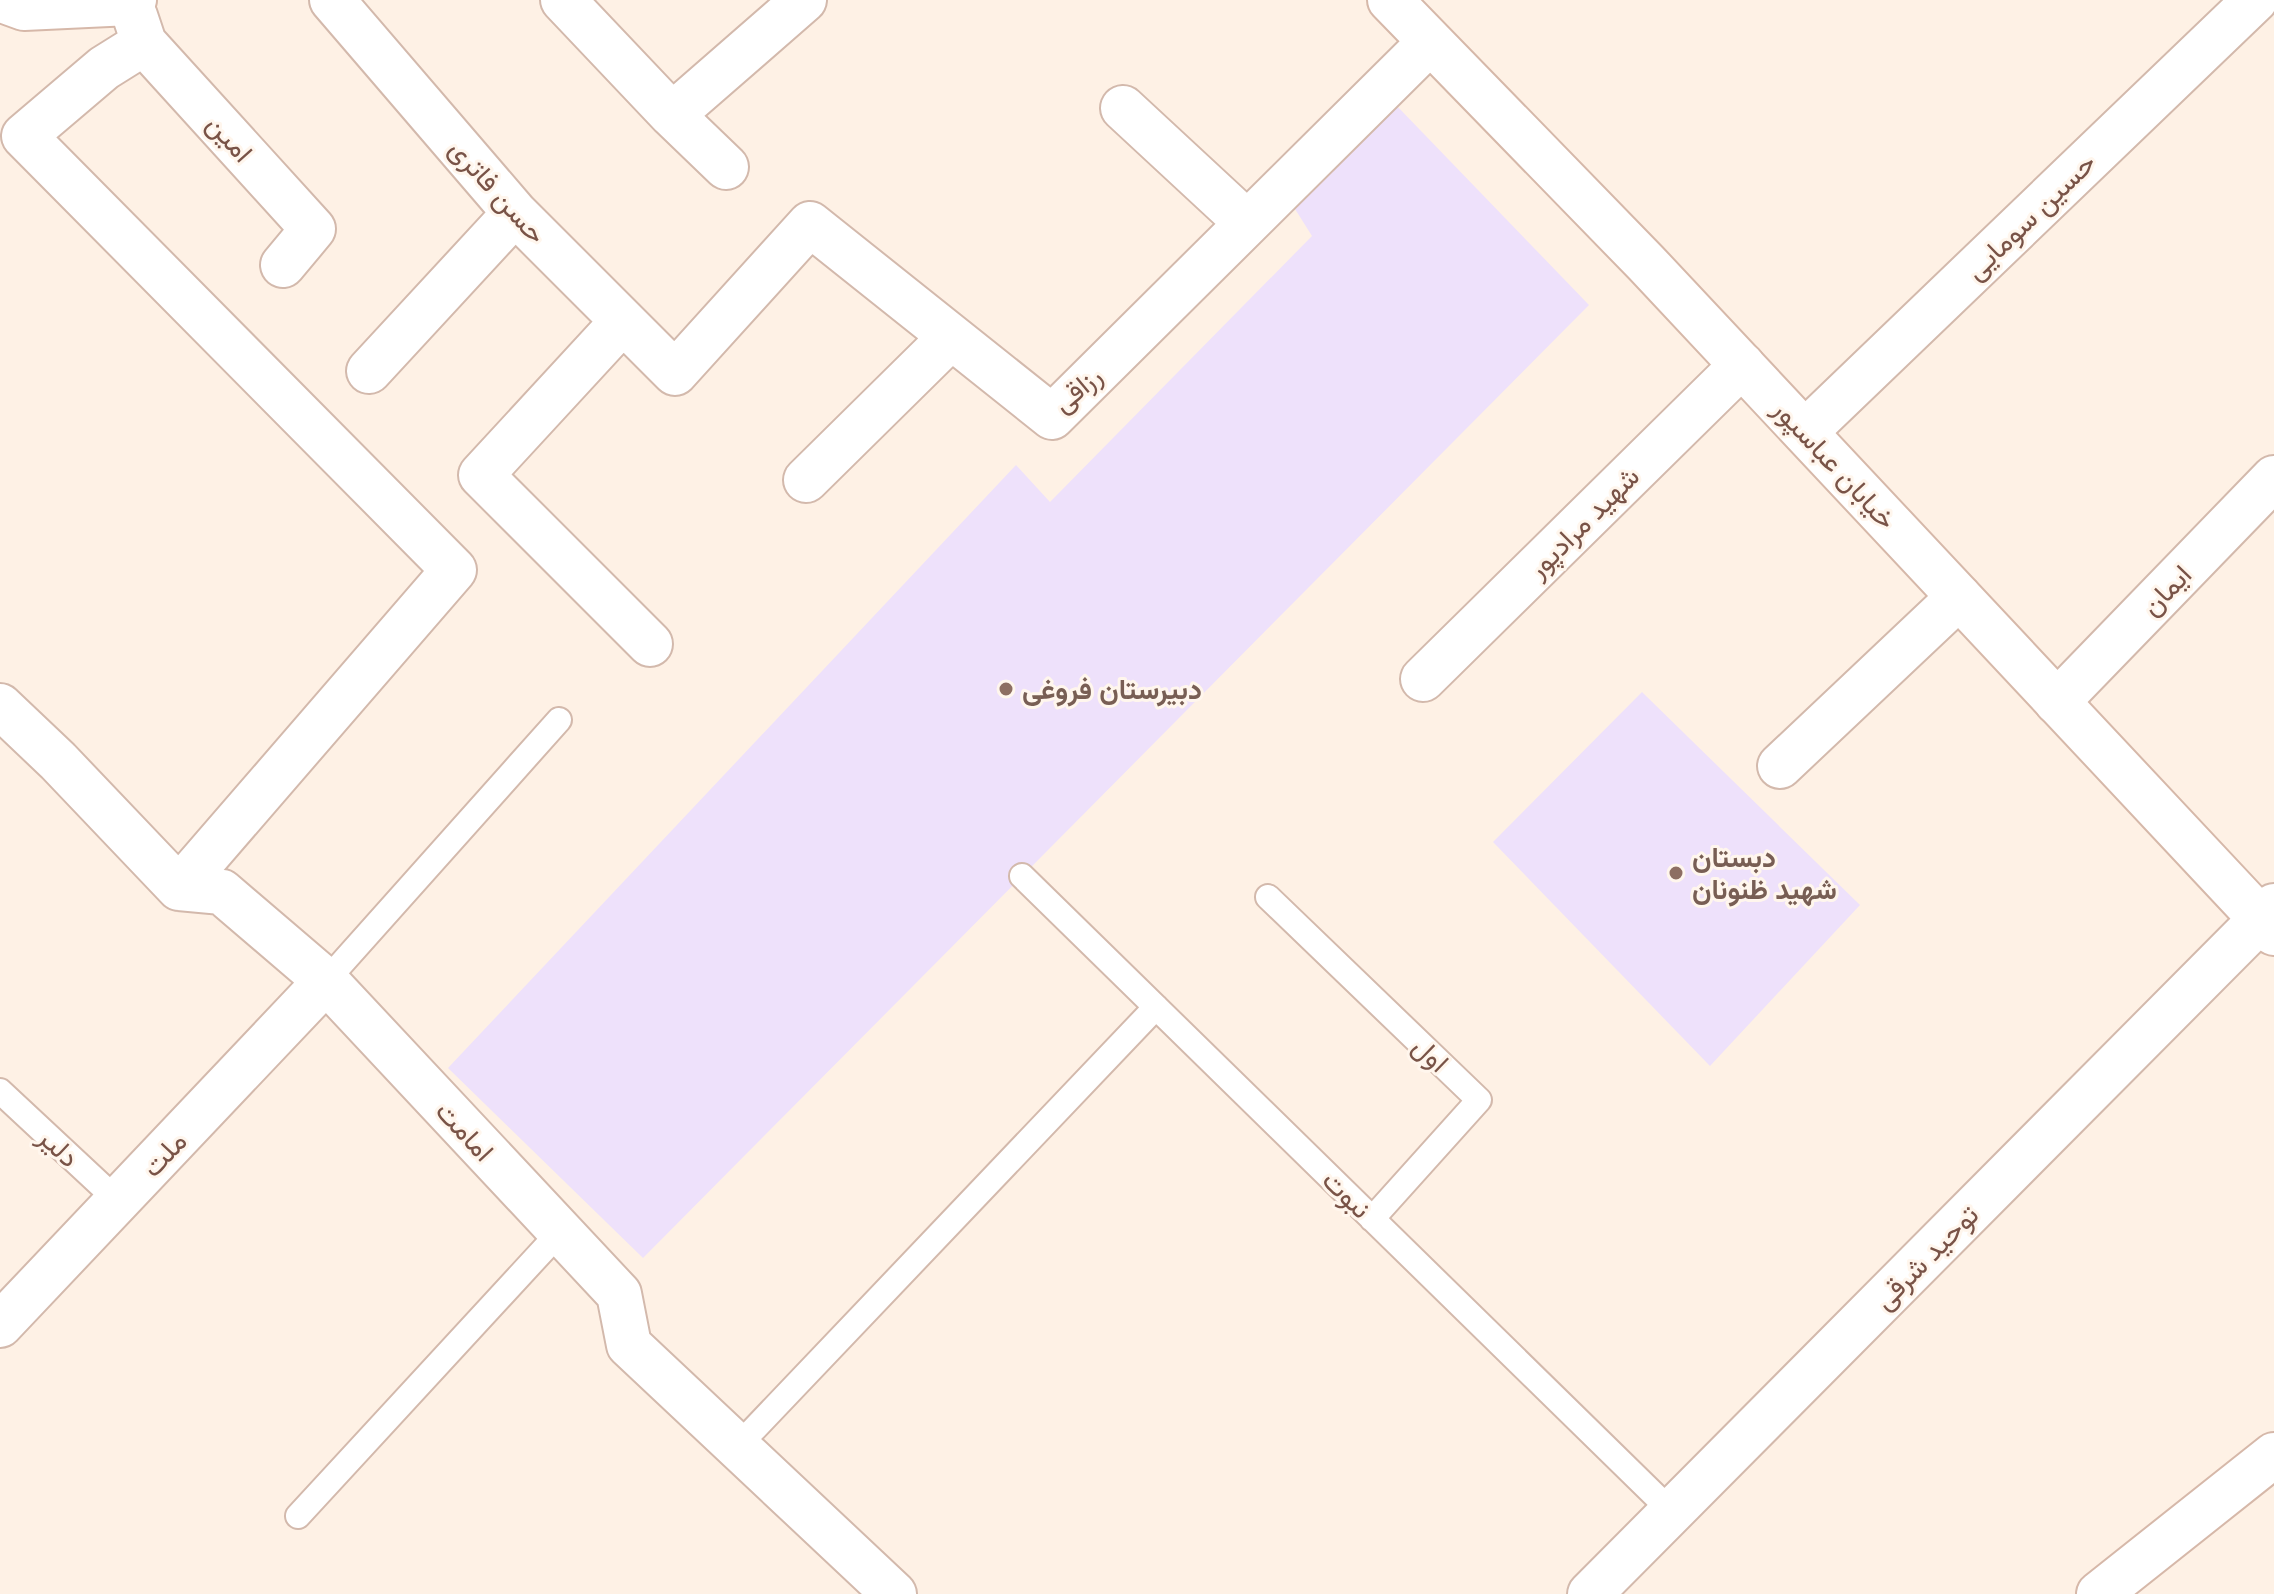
<svg xmlns="http://www.w3.org/2000/svg" width="2274" height="1594" font-family="'Space Grotesk',Vazirmatn,sans-serif">
	<style>
		.education { fill: #eee1fb }
		.lines { fill: none; stroke-linecap: round; stroke-linejoin: round }
		.lane-casing { stroke: #d3b9ac; stroke-width: 28 }
		.street-casing { stroke: #d3b9ac; stroke-width: 48 }
		.secondary-casing { stroke: #d6b8a9; stroke-width: 48 }
		.lane { stroke: #fff; stroke-width: 24 }
		.street { stroke: #fff; stroke-width: 44 }
		.secondary { stroke: #fff; stroke-width: 44 }
		.education-dot { fill: #8d6e63; stroke: #fff6ed; stroke-width: 3 }
		.labels { text-anchor: middle; stroke-width: 6; stroke-linejoin: round; paint-order: stroke }
		.street-label { font-size: 28px; fill: #795347; stroke: #fff6ed }
		.education-label { font-size: 28px; font-weight: bold; fill: #785e54; stroke: #fff6ed; text-anchor: start }
	</style>
	<rect width="100%" height="100%" fill="#fef1e5"/>
	<!-- education -->
	<path class="education" d="M1395 104 1589 305 643 1258 448 1068 1016 465 1050 502 1312 236 1290 201Z
		M1642 692 1860 905 1710 1066 1493 842Z"/>
	<g class="lines">
		<!-- lane casing -->
		<g class="lane-casing">
			<path id="lane" d="M1022 876 1672 1512
				M1268 897 1479 1100 1372 1219
				M326 981 559 720
				M0 1091 119 1202
				M737 1447 1156 1007
				M298 1516 559 1233"/>
		</g>
		<!-- street casing -->
		<g class="street-casing">
			<path id="street" d="M332 0 515 213 675 373 810 224 1052 417 1430 42
				M563 0 672 115 726 167
				M135 16 144 43 313 229 283 265
				M144 43 104 68 24 136 454 570 179 888
				M1123 108 1247 223
				M672 115 804 0
				M623 321 481 475 650 644
				M369 371 515 213
				M1805 432 2255 0
				M806 480 951 337
				M1423 679 1742 365
				M2057 702 2274 478
				M0 706 58 761 179 888 222 892 326 981 619 1294 629 1345 894 1594
				M1780 766 1959 597
				M0 1325 326 981
				M1590 1594 2274 906"/>
		</g>
		<!-- secondary casing -->
		<g class="secondary-casing">
			<path id="secondary" d="M2 0 24 8 130 3 134 0
				M1390 0 1646 263 2274 933
				M2099 1594 2274 1455"/>
		</g>
		<!-- lane -->
		<use href="#lane" class="lane"/>
		<!-- street -->
		<use href="#street" class="street"/>
		<!-- secondary -->
		<use href="#secondary" class="secondary"/>
	</g>
	<!-- markers -->
	<g class="education-dot">
		<circle cx="1006" cy="689" r="8"/>
		<circle cx="1676" cy="873" r="8"/>
	</g>
	<g class="labels">
		<!-- street labels -->
		<g class="street-label">
			<text transform="translate(230 138) rotate(48)" y="10">امین</text>
			<text transform="translate(498 191) rotate(48)" y="10">حسن فاتری</text>
			<text transform="translate(2030 216) rotate(-44)" y="10">حسین سومایی</text>
			<text transform="translate(1077 389) rotate(-40)" y="10">رزاقی</text>
			<text transform="translate(1835 464) rotate(47)" y="10">خیابان عباسپور</text>
			<text transform="translate(1583 522) rotate(-45)" y="10">شهید مرادپور</text>
			<text transform="translate(2166 590) rotate(-46)" y="10">ایمان</text>
			<text transform="translate(1431 1054) rotate(44)" y="10">اول</text>
			<text transform="translate(465 1131) rotate(47)" y="10">امامت</text>
			<text transform="translate(59 1147) rotate(43)" y="10">دلیر</text>
			<text transform="translate(164 1154) rotate(-47)" y="10">ملت</text>
			<text transform="translate(1347 1194) rotate(44)" y="10">نبوت</text>
			<text transform="translate(1926 1257) rotate(-45)" y="10">توحید شرقی</text>
		</g>
		<!-- education labels -->
		<g class="education-label">
			<text x="1022" y="699">دبیرستان فروغی</text>
			<text x="1692" y="867">دبستان<tspan x="1692" dy="32">شهید ظنونان</tspan></text>
		</g>
	</g>
</svg>
